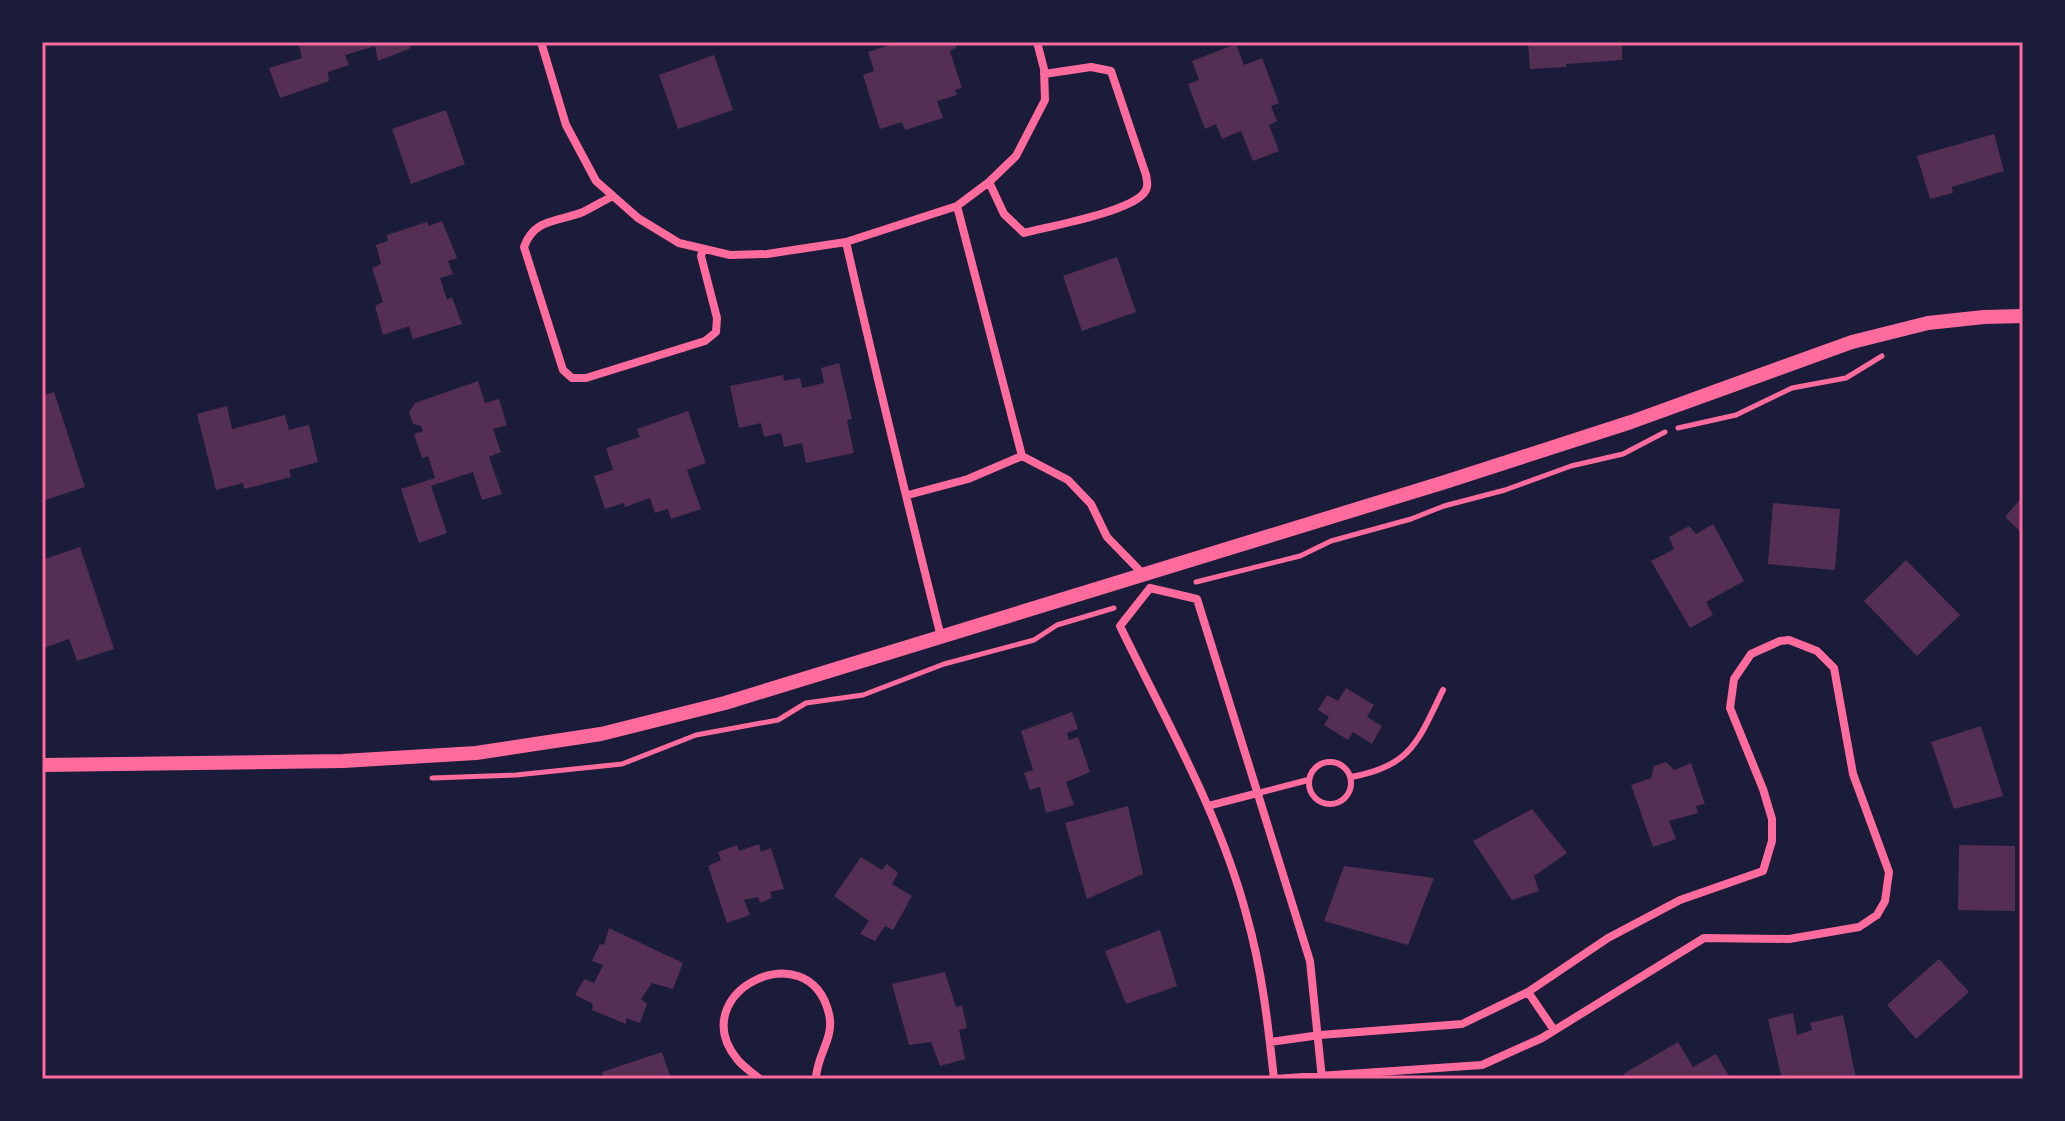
<svg xmlns="http://www.w3.org/2000/svg" width="2065" height="1121" font-family="Ubuntu,sans-serif">
	<style>
		.building { fill: #542f53 }
		.lines { fill: none; stroke-linecap: round; stroke-linejoin: round }
		.path { stroke: #ff6b9d; stroke-width: 5 }
		.service { stroke: #ff6b9d; stroke-width: 6 }
		.minor { stroke: #ff6b9d; stroke-width: 8 }
		.tertiary { stroke: #ff6b9d; stroke-width: 14 }
		.neatline { fill: none; stroke: #ff6b9d; stroke-width: 3 }
	</style>
	<rect width="100%" height="100%" fill="#1b1b3a"/>
	<!-- building -->
	<path class="building" d="M308 42H408L411 48 378 61 375 46 345 55 349 65 328 72 329 81 280 98 269 68 302 58 299 45Z
		M899 42H954L956 48 950 51 962 88 955 90 957 95 937 101 943 118 905 130 902 122 880 129 863 75 874 71 868 52Z
		M1528 42H1622V60L1566 64V67L1530 69Z
		M1236 44 1244 65 1262 58 1279 103 1271 106 1277 121 1269 125 1279 151 1253 161 1241 131 1222 139 1216 124 1205 129 1188 84 1199 80 1192 61Z
		M714 55 733 110 678 129 659 75Z
		M446 110 465 164 411 184 392 129Z
		M1994 134 2004 171 1952 187 1953 193 1930 199 1917 156Z
		M442 221 457 258 448 261 453 274 440 278 447 300 452 297 462 324 413 339 409 326 383 335 375 306 383 302 372 268 381 264 376 245 388 241 387 235 427 222 429 226Z
		M1117 257 1136 312 1082 331 1063 276Z
		M839 363 852 419 847 420 854 453 806 463 802 443 784 447 781 433 764 437 761 423 739 428 730 386 783 375 784 381 800 378 802 388 824 383 821 368Z
		M478 381 485 403 499 399 507 425 493 429 501 452 489 457 502 494 482 500 473 472 431 486 447 533 419 543 401 489 435 478 428 456 422 458 414 434 423 431 421 426 413 424 409 412 415 403Z
		M54 392 85 487 42 501V396Z
		M227 406 232 429 285 415 289 430 309 425 318 462 289 470 291 477 244 489 243 483 216 490 197 414Z
		M688 411 706 463 687 470 701 509 671 519 668 509 655 513 650 498 625 507 624 503 605 509 594 476 613 470 606 448 640 437 637 429Z
		M2023 496V534L2005 517Z
		M1773 503 1840 509 1835 570 1768 564Z
		M1713 524 1744 581 1706 602 1713 615 1690 628 1651 561 1674 549 1669 537 1689 526 1696 534Z
		M80 547 114 649 77 661 69 639 44 648 42 641V560Z
		M1906 560 1960 615 1917 656 1864 601Z
		M1346 688 1374 705 1367 717 1382 726 1372 744 1353 732 1348 740 1324 725 1329 717 1318 710 1327 695 1338 701Z
		M1072 712 1078 729 1067 733 1069 740 1078 737 1090 772 1066 782 1074 805 1046 813 1040 787 1030 790 1024 773 1033 770 1021 731Z
		M1981 726 2003 796 1954 809 1931 742Z
		M1666 762 1674 770 1691 763 1705 804 1696 806 1698 813 1669 821 1676 839 1653 847 1631 785 1651 778 1654 766Z
		M1128 806 1143 874 1087 899 1065 823Z
		M1532 809 1567 853 1534 876 1539 891 1512 900 1473 841Z
		M759 844 761 852 771 848 784 889 770 892 772 898 760 903 758 897 744 900 750 915 727 923 708 866 721 860 718 852 737 845 739 851Z
		M1959 845 2015 846V911L1958 910Z
		M861 857 882 870 887 864 898 873 892 884 912 896 893 930 885 926 875 941 860 934 869 921 834 896Z
		M1344 866 1434 878 1408 945 1324 921Z
		M609 928 683 963 673 989 652 983 641 999 647 1004 640 1023 626 1018V1024L592 1010 593 1004 575 995 584 979 594 983 603 965 592 961 600 944 604 945Z
		M1160 930 1177 986 1126 1004 1105 951Z
		M1939 959 1969 992 1916 1039 1887 1005Z
		M945 972 956 1007 962 1005 967 1028 959 1030 965 1059 940 1066 931 1042 909 1045 892 984Z
		M1793 1013 1797 1035 1812 1030 1810 1023 1843 1015 1856 1079H1782L1768 1019Z
		M1678 1042 1693 1067 1716 1054 1729 1076 1724 1079H1626L1623 1074Z
		M662 1052 671 1079H604L602 1072Z"/>
	<g class="lines">
		<!-- path -->
		<path class="path" d="M1678 428 1736 415 1792 388 1846 378 1882 356
			M1196 582 1300 556 1331 541 1411 519 1444 506 1505 490 1571 466 1623 454 1665 432
			M432 778 516 775 622 764 696 735 778 720 806 703 863 695 944 664 1034 640 1057 625 1114 608"/>
		<!-- service -->
		<path class="service" d="M1309 783a21 21 0 1 1 42 0a21 21 0 1 1-42 0Z
			M1351 777C1412 766 1418 741 1443 690
			M1258 793 1308 780"/>
		<!-- minor -->
		<path class="minor" d="M541 42 566 125 596 181 638 218 679 243 730 255 767 254 846 242 957 206 989 182 1016 156 1045 100 1044 69 1037 42
			M989 182 1004 214 1024 233C1051 226 1129 212 1144 193 1149 187 1147 181 1146 175L1111 71 1091 67 1044 74
			M613 196C603 201 593 207 583 212 558 222 534 218 524 247L563 370 572 378H586L705 341 716 332 717 318 701 256 703 249
			M957 206 1022 456 1068 480 1091 504 1107 537 1145 576
			M846 242C876 374 908 505 941 637
			M908 495 968 479 1022 456
			M1150 588 1197 599 1310 961 1322 1079
			M1150 588 1120 626C1166 721 1220 814 1247 917 1262 970 1268 1024 1274 1079
			M1208 806 1258 793
			M1528 992 1554 1030
			M1270 1042 1320 1035 1462 1024 1528 992 1608 938 1680 900 1763 871 1772 841V819L1763 789 1730 708 1734 679 1751 654 1780 641 1789 640 1817 651 1834 668 1853 774 1889 872 1885 901 1877 915 1859 927 1789 939 1704 938 1542 1038 1482 1065 1274 1079
			M760 1079C753 1073 743 1067 737 1059 683 993 809 930 829 1014 835 1038 816 1056 816 1079"/>
		<!-- tertiary -->
		<path class="tertiary" d="M42 765 343 761 476 753 601 734 725 703 1445 482 1631 422 1852 342 1928 323 1984 317 2023 316"/>
	</g>
	<!-- border -->
	<rect width="2065" height="1121" fill="none" stroke="#1b1b3a" stroke-width="88"/>
	<rect x="44" y="44" width="1977" height="1033" class="neatline"/>
</svg>
